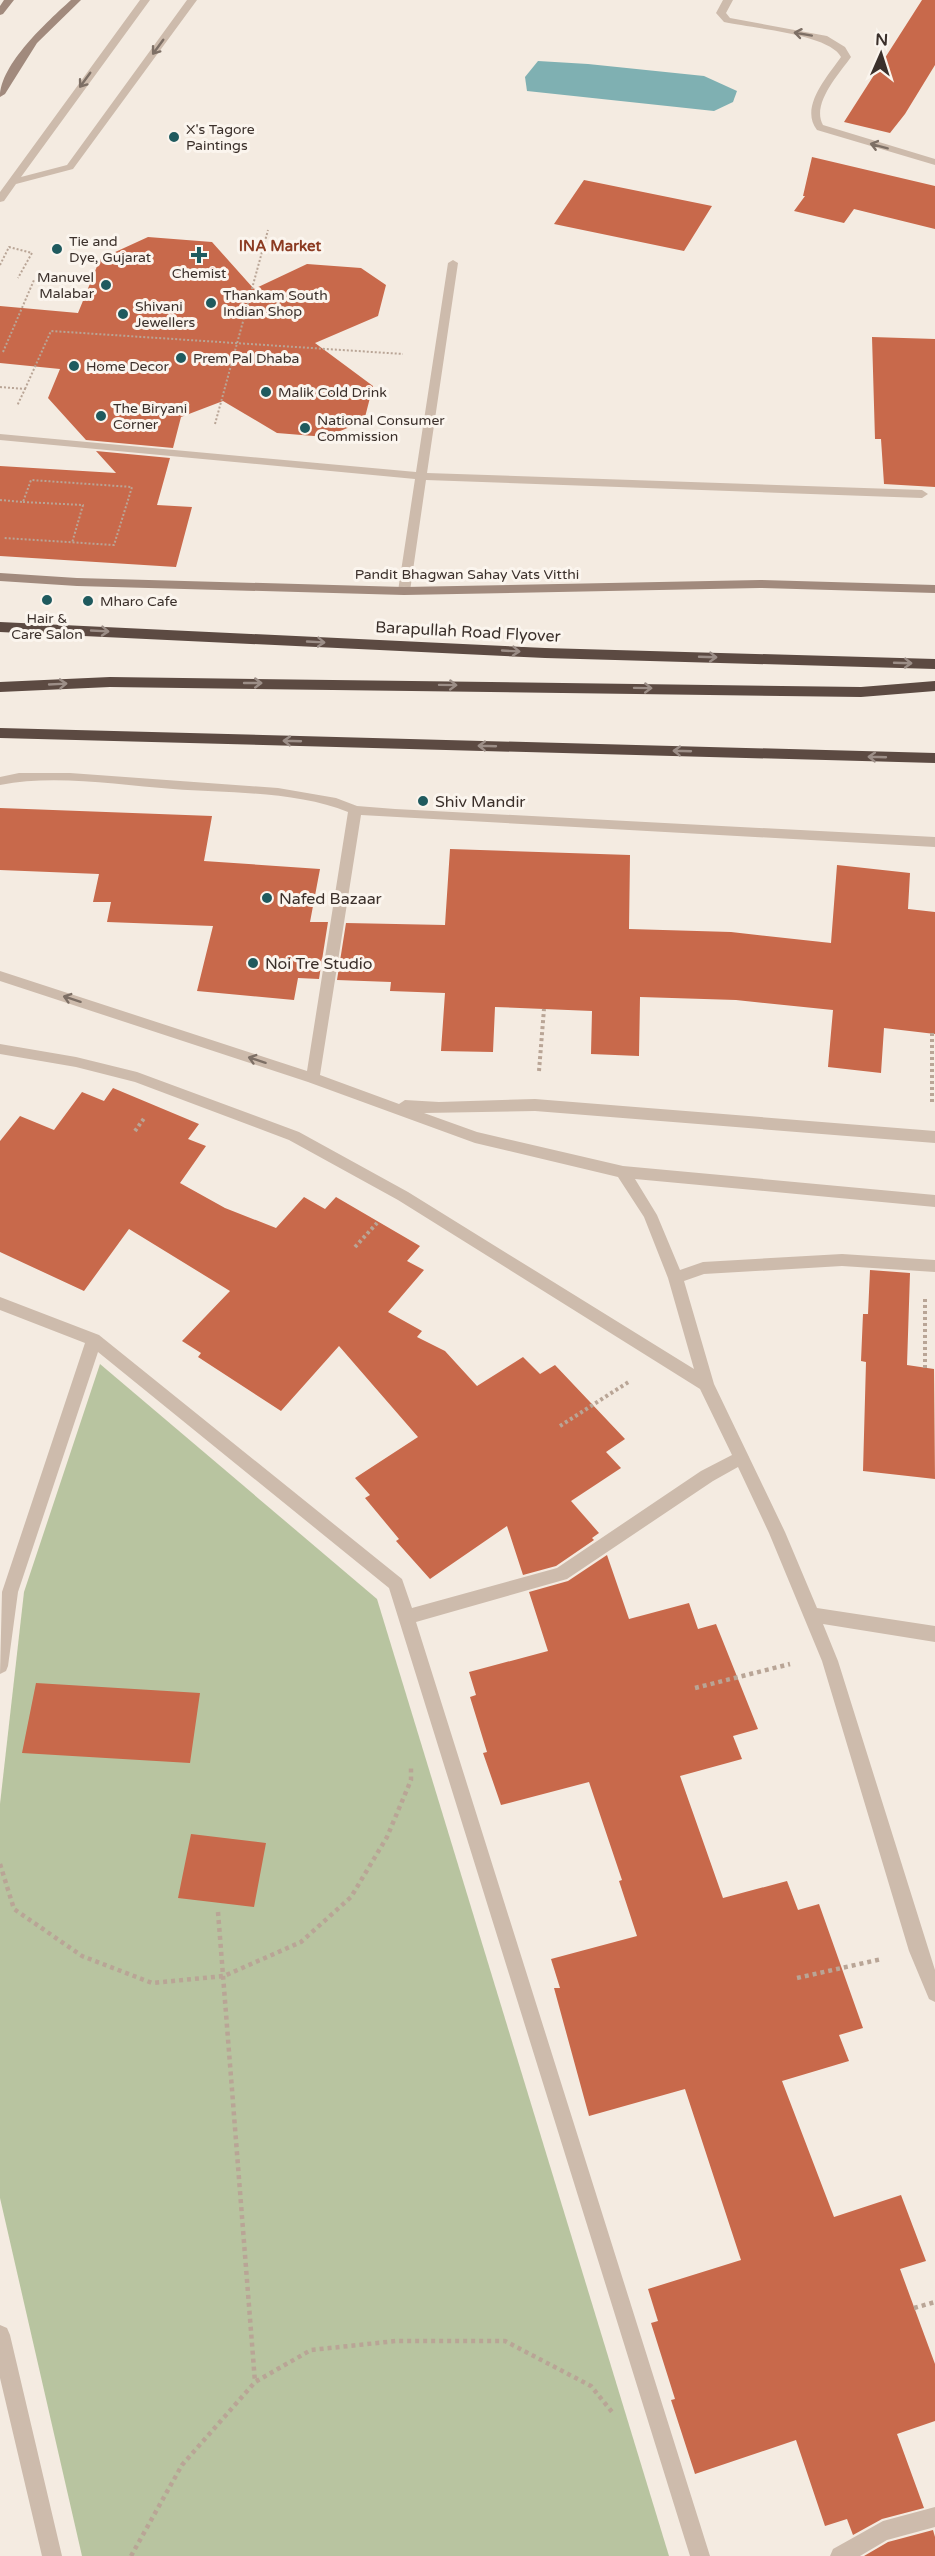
<svg xmlns="http://www.w3.org/2000/svg" width="935" height="2556" font-family="'Varela Round',sans-serif">
	<style>
		.green { fill: #b8c4a0 }
		.water { fill: #7fb0b2 }
		.building { fill: #c8694b }
		.lines { fill: none; stroke-linecap: round; stroke-linejoin: round }
		.path-far2 { stroke: #b9a596; stroke-width: 2; stroke-dasharray: 2 2; stroke-linecap: butt }
		.path-far1 { stroke: #b9a596; stroke-width: 4; stroke-dasharray: 3 3; stroke-linecap: butt }
		.path { stroke: #b9a596; stroke-width: 4.5; stroke-dasharray: 4 4; stroke-linecap: butt }
		.lane { fill: #cdbbac; fill-rule: evenodd }
		.street { fill: #cdbbac; fill-rule: evenodd }
		.secondary { fill: #a18a7d; fill-rule: evenodd }
		.highway { fill: #5c4a42; fill-rule: evenodd }
		.oneway { stroke: #7d6f65 }
		.oneway2 { stroke: #9c8e87 }
		.poi-dot { fill: #1f5a5e; stroke: #fbf5ee; stroke-width: 2 }
		.labels { text-anchor: middle; stroke-width: 6; stroke-linejoin: round; paint-order: stroke }
		.far-poi-label { font-size: 14px; fill: #3b302b; stroke: #fbf5ee; text-anchor: start }
		.far-street-label { font-size: 14px; fill: #3b302b; stroke: #fbf5ee }
		.far-neighbourhood-label { font-size: 15px; font-weight: bold; fill: #8c3b22; stroke: #fbf5ee }
		.street-label { font-size: 16px; fill: #3b302b; stroke: #fbf5ee }
		.poi-label { font-size: 16px; fill: #3b302b; stroke: #fbf5ee; text-anchor: start }
	</style>
	<rect width="100%" height="100%" fill="#f4ebe1"/>
	<!-- green -->
	<path class="green" d="M100 1364 377 1599 669 2556H82L0 2198V1804L24 1592Z"/>
	<!-- water -->
	<path class="water" d="M538 61 588 64 704 76 737 91 733 102 714 111 527 91 525 77Z"/>
	<!-- building -->
	<path class="building" d="M922 0H935V65L905 114 890 133 844 122Z
		M812 157 935 186V229L854 209 844 223 794 211 805 196H803Z
		M584 180 712 206 684 251 554 224Z
		M148 237 212 242 254 289 307 264 361 268 386 285 378 316 315 343 373 386 364 421 326 437 277 433 223 401 181 417 173 448 86 440 48 398 60 369 0 363V306L78 313 100 259Z
		M872 337 935 339V487L884 484 881 439H875Z
		M96 451 170 458 157 505 192 507 176 567 0 556V466L116 473Z
		M0 808 212 816 204 861 320 869 310 922H328L319 979 298 978 294 1000 197 991 213 926 107 922 111 902H93L99 874 0 870Z
		M450 849 630 855 629 929 731 932 831 943 837 865 910 873 908 909 935 912V1034L884 1028 881 1073 828 1067 833 1010 736 1000 640 997 639 1056 591 1054 592 1011 544 1009 495 1007 493 1052 441 1051 445 993 390 991 391 982 337 980 346 923 445 925Z
		M113 1088 199 1124 188 1139 206 1146 180 1183 225 1208 276 1228 304 1197 325 1209 336 1197 420 1246 407 1261 424 1270 388 1312 422 1331 417 1337 445 1351 477 1386 523 1357 540 1374 555 1365 625 1439 606 1452 621 1468 571 1501 599 1533 592 1538 594 1540 556 1566 523 1575 507 1526 430 1579 396 1541 399 1539 365 1498 370 1495 355 1478 418 1437 339 1346 281 1411 198 1357 201 1353 182 1341 230 1291 129 1229 84 1291 0 1252V1141L20 1116 54 1130 82 1092 104 1101Z
		M870 1270 910 1273 907 1365 934 1369 935 1479 863 1471 866 1362 861 1361 863 1314H868Z
		M607 1555 629 1619 689 1603 698 1629 716 1624 758 1729 733 1736 742 1759 680 1776 723 1898 787 1881 798 1910 819 1904 863 2028 839 2035 849 2061 782 2081 834 2217 901 2195 926 2261 900 2269 935 2364V2421L897 2434 924 2508 882 2519 853 2535 847 2519 825 2526 796 2440 695 2474 671 2400 675 2399 651 2323 658 2321 648 2289 741 2260 685 2089 589 2116 554 1988H560L551 1959 637 1936 619 1881 622 1880 589 1782 501 1805 483 1753 487 1752 470 1697 476 1695 469 1672 548 1651 529 1592 568 1581Z
		M36 1683 200 1693 190 1763 22 1753Z
		M191 1834 266 1843 254 1907 178 1898Z
		M933 2530 935 2537V2556H864L888 2542Z"/>
	<g class="lines">
		<!-- path-far2 -->
		<path class="path-far2" d="M0 265 9 247 32 253 18 278
			M3 352 34 280
			M0 387 25 389 17 406
			M25 389 51 331 403 354
			M215 424 268 230
			M0 500 23 502 31 480 132 487 114 545 4 538
			M23 502 83 505 72 543"/>
		<!-- path-far1 -->
		<path class="path-far1" d="M932 1033V1102
			M539 1071 544 1009
			M135 1131 145 1117
			M355 1247 377 1223
			M925 1299V1368
			M560 1426 630 1381"/>
		<!-- path -->
		<path class="path" d="M695 1688 790 1664
			M0 1864 14 1909 82 1956 152 1983 224 1976 301 1942 351 1897 387 1837 411 1780V1767
			M218 1912 255 2382
			M797 1978 882 1959
			M914 2308 935 2302
			M131 2556 182 2465 255 2382 311 2350 396 2341H505L591 2386 612 2412"/>
		<!-- lane -->
		<path class="lane" d="M140 0H150L21 177 67 165 187 0H197L73 169 16 184 4 201 0 202V192Z
			M453 260 458 263 427 473 922 490 928 494 922 498 426 480 410 591 404 595 398 591 415 479 0 440V434L416 472 448 263Z"/>
		<!-- street -->
		<path class="street" d="M723 0H733L726 13 730 18 827 36 845 47 851 57C839 74 811 104 823 125L935 159V165L817 130C799 107 828 76 841 57 830 34 750 28 724 22L716 13Z
			M19 773H70L278 788 336 798 357 806 395 809 935 837V847L361 815 320 1075 399 1104 405 1100 439 1102 535 1099 935 1131V1143L535 1111 424 1113 477 1132 623 1166 935 1195V1207L635 1179 657 1215 680 1270 703 1262 842 1254 935 1260V1272L842 1266 704 1274 684 1281 714 1384 785 1532 817 1608 935 1626V1642L823 1624 838 1661 935 1970V2002L929 1999 909 1951 822 1661 769 1533 738 1467 713 1481 567 1579 416 1622 710 2556H690L389 1588 98 1352 18 1592 8 1666 6 1671 0 1674 2 1592 85 1343 0 1310V1297L99 1335 402 1579 412 1608 557 1568 701 1471 732 1455 700 1389 398 1200 289 1140 135 1082 76 1067 0 1054V1044L76 1057 137 1072 299 1132 408 1192 694 1369 668 1278 644 1217 618 1177 475 1143 308 1082 0 981V971L307 1071 348 812C297 791 228 793 173 789 117 785 55 774 0 785V777Z
			M0 2325 7 2328 10 2335 62 2556H42L0 2378Z
			M935 2507V2527L887 2540 860 2556H830L833 2549 883 2521Z"/>
		<!-- secondary -->
		<path class="secondary" d="M4 0H14L3 14 0 15V6Z
			M71 0H81L37 43 5 94 0 97C0 64 48 21 71 0Z
			M0 573 77 578 404 587 760 580 935 585V593L760 588 404 595 77 586 0 581Z"/>
		<!-- highway -->
		<path class="highway" d="M0 622 545 648 935 659V669L545 658 0 632Z
			M110 677 861 687 935 681V691L861 697 110 687 0 692V682Z
			M0 728 935 753V763L0 738Z"/>
	</g>
	<!-- one-way arrows -->
	<defs><path id="oneway-shaft" d="M-6 0H5M1.5-3L5.5 0L1.5 3" fill="none" stroke-width="1.6" stroke-linecap="round" stroke-linejoin="round" transform="scale(1.5)"/></defs>
	<g class="oneway">
		<use href="#oneway-shaft" transform="translate(803 34) rotate(-170)"/>
		<use href="#oneway-shaft" transform="translate(158 47) rotate(126)"/>
		<use href="#oneway-shaft" transform="translate(85 80) rotate(126)"/>
		<use href="#oneway-shaft" transform="translate(879 146) rotate(-165)"/>
		<use href="#oneway-shaft" transform="translate(72 999) rotate(-162)"/>
		<use href="#oneway-shaft" transform="translate(257 1060) rotate(-162)"/>
	</g>
	<g class="oneway2">
		<use href="#oneway-shaft" transform="translate(100 631) rotate(3)"/>
		<use href="#oneway-shaft" transform="translate(316 642) rotate(3)"/>
		<use href="#oneway-shaft" transform="translate(511 651) rotate(3)"/>
		<use href="#oneway-shaft" transform="translate(708 657) rotate(2)"/>
		<use href="#oneway-shaft" transform="translate(903 663) rotate(2)"/>
		<use href="#oneway-shaft" transform="translate(253 683)"/>
		<use href="#oneway-shaft" transform="translate(58 684) rotate(-3)"/>
		<use href="#oneway-shaft" transform="translate(448 685) rotate(1)"/>
		<use href="#oneway-shaft" transform="translate(643 688) rotate(1)"/>
		<use href="#oneway-shaft" transform="translate(292 741) rotate(-178)"/>
		<use href="#oneway-shaft" transform="translate(487 746) rotate(-178)"/>
		<use href="#oneway-shaft" transform="translate(682 751) rotate(-178)"/>
		<use href="#oneway-shaft" transform="translate(877 757) rotate(-178)"/>
	</g>
	<!-- markers -->
	<g class="poi-dot">
		<circle cx="174" cy="137" r="6"/>
		<circle cx="57" cy="249" r="6"/>
		<path d="M196 246h6v6h6v6h-6v6h-6v-6h-6v-6h6z"/>
		<circle cx="106" cy="285" r="6"/>
		<circle cx="211" cy="303" r="6"/>
		<circle cx="123" cy="314" r="6"/>
		<circle cx="181" cy="358" r="6"/>
		<circle cx="74" cy="366" r="6"/>
		<circle cx="266" cy="392" r="6"/>
		<circle cx="101" cy="416" r="6"/>
		<circle cx="305" cy="428" r="6"/>
		<circle cx="47" cy="600" r="6"/>
		<circle cx="88" cy="601" r="6"/>
		<circle cx="423" cy="801" r="6"/>
		<circle cx="267" cy="898" r="6"/>
		<circle cx="253" cy="963" r="6"/>
	</g>
	<g class="labels">
		<!-- far-poi labels -->
		<g class="far-poi-label">
			<text x="186" y="134">X's Tagore<tspan x="186" dy="16">Paintings</tspan></text>
			<text x="69" y="246">Tie and<tspan x="69" dy="16">Dye, Gujarat</tspan></text>
			<text x="199" y="278" text-anchor="middle">Chemist</text>
			<text x="94" y="282" text-anchor="end">Manuvel<tspan x="94" dy="16">Malabar</tspan></text>
			<text x="223" y="300">Thankam South<tspan x="223" dy="16">Indian Shop</tspan></text>
			<text x="135" y="311">Shivani<tspan x="135" dy="16">Jewellers</tspan></text>
			<text x="193" y="363">Prem Pal Dhaba</text>
			<text x="86" y="371">Home Decor</text>
			<text x="278" y="397">Malik Cold Drink</text>
			<text x="113" y="413">The Biryani<tspan x="113" dy="16">Corner</tspan></text>
			<text x="317" y="425">National Consumer<tspan x="317" dy="16">Commission</tspan></text>
			<text x="100" y="606">Mharo Cafe</text>
			<text x="47" y="623" text-anchor="middle">Hair &amp;<tspan x="47" dy="16">Care Salon</tspan></text>
		</g>
		<!-- far-street labels -->
		<g class="far-street-label">
			<text x="467" y="579">Pandit Bhagwan Sahay Vats Vitthi</text>
		</g>
		<!-- far-neighbourhood labels -->
		<g class="far-neighbourhood-label">
			<text x="280" y="251">INA Market</text>
		</g>
		<!-- street labels -->
		<g class="street-label">
			<text transform="translate(468 631) rotate(3)" y="6">Barapullah Road Flyover</text>
		</g>
		<!-- poi labels -->
		<g class="poi-label">
			<text x="435" y="807">Shiv Mandir</text>
			<text x="279" y="904">Nafed Bazaar</text>
			<text x="265" y="969">Noi Tre Studio</text>
		</g>
	</g>
	<!-- north arrow -->
	<g transform="translate(881 54) rotate(3)" stroke="#fbf5ee" stroke-width="4.5" paint-order="stroke">
	<path d="M0-4.5L10 22L0 15L-10 22Z" fill="#3b302b"/>
	<text y="-9" font-size="16" font-weight="bold" text-anchor="middle" fill="#3b302b">N</text>
	</g>
</svg>
